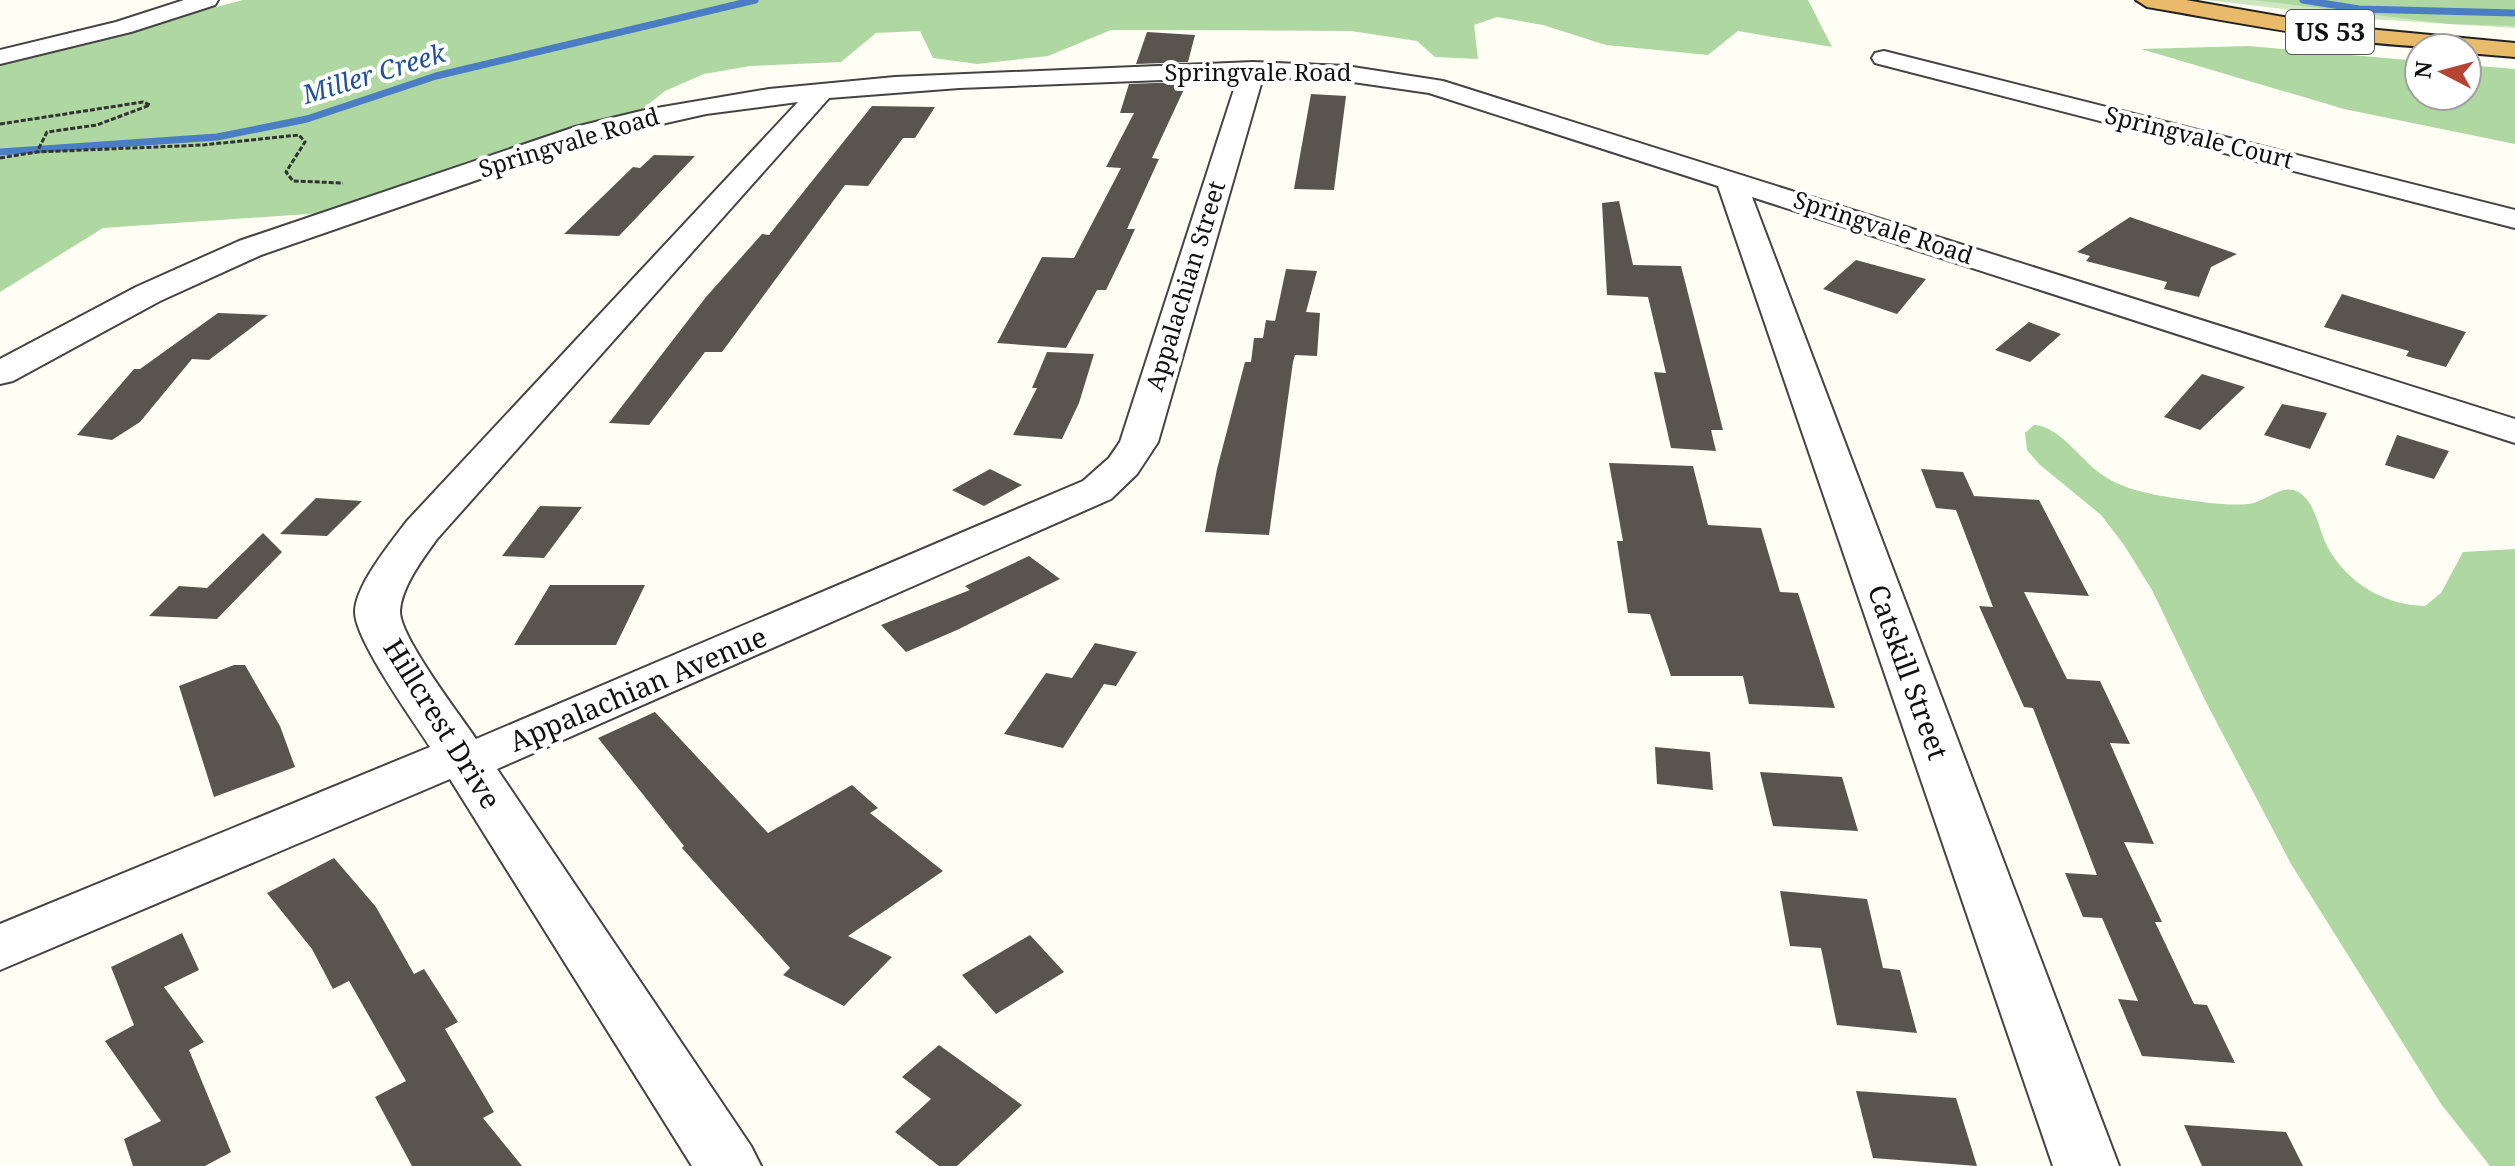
<svg xmlns="http://www.w3.org/2000/svg" width="2515" height="1166" font-family="'Noto Serif',serif">
	<style>
		.green { fill: #cee7c0 }
		.forest { fill: #afd7a1 }
		.lines { fill: none; stroke-linecap: round; stroke-linejoin: round }
		.stream { stroke: #4a7dc3; stroke-width: 7 }
		.building { fill: #59544e }
		.minor-casing { stroke: #444; stroke-width: 4 }
		.highway-casing { stroke: #222; stroke-width: 4 }
		.path { stroke: #333; stroke-width: 3; stroke-dasharray: 5 2; stroke-linecap: butt }
		.minor { fill: #fff; fill-rule: evenodd }
		.highway { fill: #e9ba69; fill-rule: evenodd }
		.labels { text-anchor: middle; stroke-width: 8; stroke-linejoin: round; paint-order: stroke }
		.far-street-label { font-size: 24px; fill: #111; stroke: #fff }
		.shield { fill: #fff; stroke: #585858; stroke-width: 2 }
		.shield-label { font-size: 26px; font-weight: bold; fill: #111 }
		.far-water-label { font-size: 26px; font-style: italic; fill: #22519a; stroke: #fff }
		.street-label { font-size: 28px; fill: #111; stroke: #fff }
	</style>
	<rect width="100%" height="100%" fill="#fefef5"/>
	<!-- green -->
	<path class="green" d="M2206 0H2515V28L2369 19Z"/>
	<!-- forest -->
	<path class="forest" d="M243 0H1808L1832 47 1738 31 1708 55 1606 45 1543 25 1497 17 1474 25 1478 59 1435 57 1417 41 1351 31 1163 30H1111L1048 56 977 64 933 58 920 31 876 33 841 62 750 66 704 74 665 91 636 114 465 162 336 212 103 228 0 292V64Z
		M2254 0H2515V26L2449 24Z
		M2249 46 2419 61V96H2467V65L2515 69V144L2344 109 2141 49Z
		M2034 425C2059 426 2080 459 2101 474 2123 490 2154 495 2181 499 2202 502 2227 506 2248 504 2267 503 2288 474 2308 501 2317 513 2320 532 2327 546 2347 583 2384 605 2425 606L2441 593 2463 552 2515 549V1166H2490L2441 1104 2291 864 2207 704 2152 590 2124 545 2101 515 2039 464 2027 450 2025 433Z"/>
	<g class="lines">
		<!-- stream -->
		<path class="stream" d="M2303 0 2359 9 2515 13
			M0 152 217 137 307 119 436 76 755 0"/>
	</g>
	<!-- building -->
	<path class="building" d="M1147 32 1195 35 1188 62 1136 64Z
		M1182 82V85H1186L1152 158 1159 159 1127 229H1135L1125 251 1106 290H1097L1066 348 997 343 1042 257 1074 258 1121 168 1106 167 1134 113H1120L1129 84Z
		M1311 94 1346 96 1334 190 1294 189Z
		M872 106 935 107 915 138H903L868 186 845 185 722 352H705L649 425 609 423 706 297 762 234 769 235Z
		M654 155 695 156 619 236 564 234 633 167 640 168Z
		M1619 201 1633 265 1681 266 1723 430H1711L1716 451 1671 448 1654 372 1666 373 1648 297 1607 295 1602 203Z
		M2130 217 2237 254 2211 267 2199 297 2164 289 2167 282 2086 261 2090 256 2077 252Z
		M1856 260 1926 279 1897 314 1823 289Z
		M1286 269 1317 271 1306 312 1320 313 1317 356 1295 355 1293 362 1269 535 1205 532 1217 469 1245 362H1251L1254 338H1263L1266 320 1275 321Z
		M2342 294 2466 332 2446 367 2406 356 2409 351 2324 327Z
		M218 313 268 315 209 360 192 359 140 422 112 440 77 435 134 369H140Z
		M2029 322 2061 334 2030 362 1995 350Z
		M1047 352 1094 354 1079 403 1062 439 1013 435 1037 388H1032Z
		M2202 374 2245 387 2200 430 2164 417Z
		M2282 404 2327 413 2310 449 2264 435Z
		M2397 435 2449 451 2434 479 2385 465Z
		M1609 463 1693 466 1708 525 1761 528 1780 592 1798 593 1835 708 1749 704 1743 676H1671L1650 614 1628 613 1617 541H1623Z
		M990 469 1022 485 984 506 952 490Z
		M1921 469 1963 472 1974 496 2039 500 2089 596 2024 592 2067 679 2100 681 2130 744 2110 743 2154 844 2124 842 2162 922H2155L2194 1004 2207 1005 2235 1063 2142 1056 2118 999 2138 1001 2102 918 2083 917 2065 873 2097 875 2033 708 2024 707 1979 606 1993 607 1956 510 1936 508Z
		M316 498 362 501 327 536 280 534Z
		M540 506 582 507 544 558 502 556Z
		M263 533 282 552 217 619 149 616 179 586 207 588Z
		M1029 556 1060 579 957 630 906 652 881 625 970 590 965 586Z
		M550 585H645L616 645H514Z
		M1095 643 1137 652 1116 686 1104 684 1063 748 1004 734 1046 673 1072 678Z
		M234 665H245L280 726 295 767 214 797 179 686Z
		M655 712 768 833 852 785 878 808 870 813 943 871 848 936 892 957 844 1006 783 975 790 968 682 848 684 846 598 738Z
		M1655 747 1710 752 1713 790 1657 784Z
		M1760 772 1842 777 1858 831 1773 826Z
		M334 858 376 907 414 974 424 969 458 1022 445 1029 494 1112 483 1118 522 1166H412L375 1097 406 1081 349 981 333 989 312 949 267 893Z
		M1780 891 1867 899 1883 968 1900 970 1917 1033 1837 1025 1821 948 1790 946Z
		M182 933 199 970 164 987 204 1042 189 1050 231 1152 205 1166H133L124 1139 161 1121 105 1041 134 1025 111 967Z
		M1030 935 1064 972 996 1014 962 975Z
		M939 1045 1022 1105 957 1166H939L895 1132 931 1099 902 1077Z
		M1856 1091 1956 1098 1977 1166 1873 1158Z
		M2184 1125 2286 1132 2303 1166H2202Z"/>
	<g class="lines">
		<!-- minor casing -->
		<g class="minor-casing">
			<path id="minor" d="M184 0H218L215 5 131 32 0 64V50L116 22Z
				M1884 51 2515 210V228L1875 63 1872 58 1875 53Z
				M1253 62 1346 66 1443 81 2515 419V443L1752 197 2119 1166H2053L1718 186 1429 93 1346 81 1263 77 1158 442 1137 474 1111 499 497 769 751 1146 761 1166H692L450 779 0 970V924L430 747C413 720 355 640 355 612 355 586 391 542 407 521L798 102 706 114 595 139 261 255 160 301 13 381 0 384V359L136 287 239 241 575 127 645 110 769 89 895 77ZM1238 77 1120 442 1109 458 1083 481 476 739C460 715 399 636 400 611 401 587 424 557 437 539L829 98 959 88Z"/>
		</g>
		<!-- highway casing -->
		<g class="highway-casing">
			<path id="highway" d="M2136 0H2186L2336 26 2515 43V57L2467 53V48C2359 48 2253 25 2147 7Z"/>
		</g>
		<!-- path -->
		<path class="path" d="M0 124 143 102 150 105 97 125 47 132 37 152
			M0 158 37 152 203 145 299 135 305 142 286 172 293 181 343 183"/>
		<!-- minor -->
		<use href="#minor" class="minor"/>
		<!-- highway -->
		<use href="#highway" class="highway"/>
	</g>
	<g class="labels">
		<!-- far-street labels -->
		<g class="far-street-label">
			<text x="1258" y="81">Springvale Road</text>
			<text transform="translate(2199 138) rotate(14)" y="8">Springvale Court</text>
			<text transform="translate(569 143) rotate(-17)" y="8">Springvale Road</text>
			<text transform="translate(1883 228) rotate(18)" y="8">Springvale Road</text>
			<text transform="translate(1186 286) rotate(-73)" y="8">Appalachian Street</text>
		</g>
		<!-- shield labels -->
		<rect class="shield" x="2286" y="10" width="88" height="44" rx="6"/>
		<g class="shield-label">
			<text x="2330" y="41">US 53</text>
		</g>
		<!-- far-water labels -->
		<g class="far-water-label">
			<text transform="translate(374 74) rotate(-17)" y="9">Miller Creek</text>
		</g>
		<!-- street labels -->
		<g class="street-label">
			<text transform="translate(1908 672) rotate(70)" y="10">Catskill Street</text>
			<text transform="translate(638 689) rotate(-23)" y="10">Appalachian Avenue</text>
			<text transform="translate(442 724) rotate(58)" y="10">Hillcrest Drive</text>
		</g>
	</g>
	<!-- north arrow -->
	<g transform="translate(2443 72) rotate(276)"><circle r="38" fill="#ffffff" stroke="#a0a0a0" stroke-width="2"/>
	<path d="M0-6L14 30L0 20L-14 30Z" fill="#b74432"/>
	<text y="-12" font-size="22" font-weight="bold" text-anchor="middle" fill="#111111">N</text>
	</g>
</svg>
